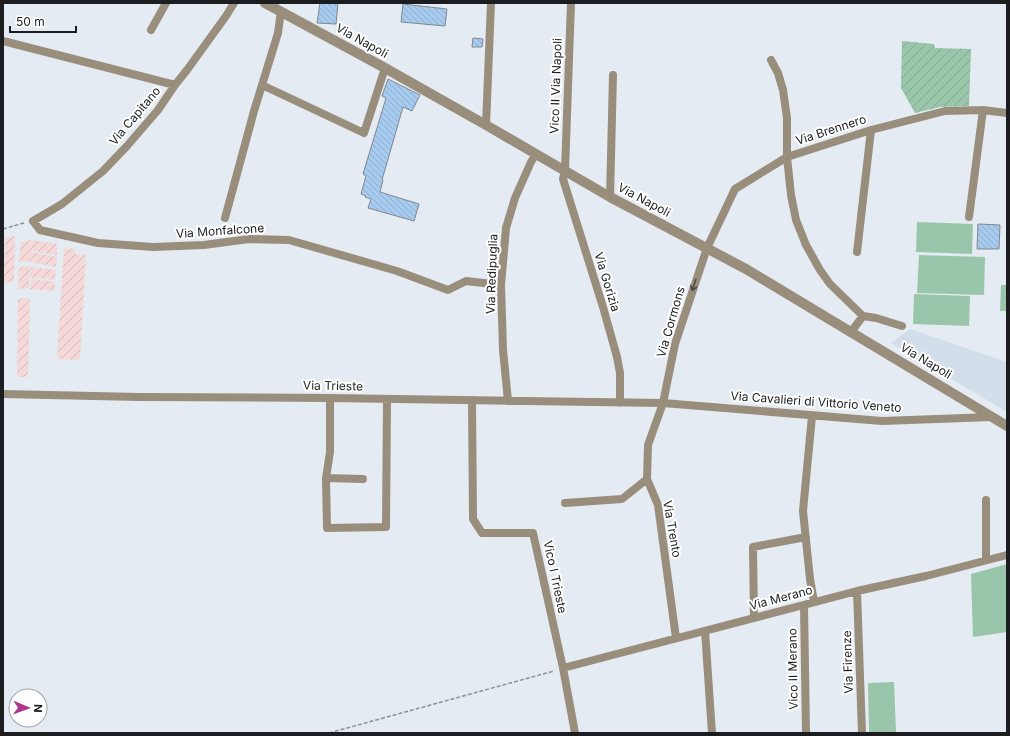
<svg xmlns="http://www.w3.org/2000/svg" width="1010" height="736" font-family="Inter,sans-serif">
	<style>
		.built { fill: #d2dfeb }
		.industrial { fill: url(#industrial-furrows) }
		.green { fill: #99c6aa }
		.garden { fill: url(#garden-furrows) }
		.building { fill: url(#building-back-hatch); stroke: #81888e }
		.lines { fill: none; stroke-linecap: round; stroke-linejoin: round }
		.path { stroke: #8c9196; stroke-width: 1.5; stroke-dasharray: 4 2; stroke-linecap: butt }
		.minor { stroke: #998d7c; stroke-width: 8 }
		.tertiary { stroke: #998d7c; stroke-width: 10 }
		.oneway { stroke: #4d4a45 }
		.labels { text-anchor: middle; stroke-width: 4; stroke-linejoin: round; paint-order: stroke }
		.street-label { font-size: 12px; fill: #1b1d20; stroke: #fff }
	</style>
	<defs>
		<pattern id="industrial-furrows" width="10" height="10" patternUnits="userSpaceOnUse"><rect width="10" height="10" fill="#f4d9d8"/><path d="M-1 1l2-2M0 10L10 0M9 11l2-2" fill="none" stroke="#d1bab9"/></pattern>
		<pattern id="garden-furrows" width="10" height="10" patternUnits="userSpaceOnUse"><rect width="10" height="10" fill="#99c6aa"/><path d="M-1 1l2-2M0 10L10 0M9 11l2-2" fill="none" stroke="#83aa92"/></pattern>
		<pattern id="building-back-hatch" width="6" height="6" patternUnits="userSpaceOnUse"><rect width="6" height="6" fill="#a6cbef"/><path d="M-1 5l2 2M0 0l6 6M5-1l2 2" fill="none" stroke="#8eaecd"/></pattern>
	</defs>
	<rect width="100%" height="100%" fill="#e4ebf2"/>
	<!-- built -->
	<path class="built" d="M910 329 1007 362V412L891 343Z"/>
	<!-- industrial -->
	<path class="industrial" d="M15 236 14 282 4 283 5 238Z
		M31 240 57 244V255L31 251V252L57 257 56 267 30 262V261L19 262 21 242Z
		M64 248 75 249V254L86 255 80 360 57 359Z
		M30 266 29 288 18 289 19 267Z
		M31 267 56 270 55 280 30 277Z
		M31 279 55 282V291L30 289Z
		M30 298 28 377H17L18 299Z"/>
	<!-- green -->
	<path class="green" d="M917 222 973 224 972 254 916 252Z
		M919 255 985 257 984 295 917 293Z
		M1001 285H1007V311H1000Z
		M914 294 970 296 969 326 913 324Z
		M1007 564V632L973 637 971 574Z
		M894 682 896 733H869L868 683Z"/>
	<!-- garden -->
	<path class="garden" d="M902 41 934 44 935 48 971 49 969 106 940 107 915 113 901 88Z"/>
	<!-- building -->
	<path class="building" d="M320 3H338L336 24 317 23Z
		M403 4 447 9 445 26 401 22Z
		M473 38 483 39 482 47H472Z
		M388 79 420 95 412 111 403 107 382 180H383L380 192 419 204 414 221 368 208 371 199 365 197 366 196 361 194 366 176 363 174 386 98 382 96Z
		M978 224 1000 225 999 249H977Z"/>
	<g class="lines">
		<!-- path -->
		<path class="path" d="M3 229 24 223
			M329 733 554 671"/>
		<!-- minor -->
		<path class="minor" d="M234 3 226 16 187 70 175 85 158 110 127 146 103 171 62 204 33 221 40 230 98 243 153 247 204 245 249 239 289 240 397 271 448 290 466 281 501 285
			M571 3 565 171 563 179 603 307 617 357 620 373V403
			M151 30 166 3
			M3 41 175 85
			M771 60 778 73 783 90 787 118V157L791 195 796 220 806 245 820 270 830 284 863 316 876 318 902 326
			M262 85 364 133 385 68
			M486 125 491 3
			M610 197 613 75
			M969 217 983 110
			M225 218 254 111 278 33 281 11
			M857 252 871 130
			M851 332 863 316
			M3 394 139 397 330 398 663 403 882 421 992 417
			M330 398V452L326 478 327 528 386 527 387 399
			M472 400 473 519 482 533H533L563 668 575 733
			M508 401 503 350 501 285 506 228 515 198 531 162 536 154
			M812 416 803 511 810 579 814 602
			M326 478 363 479
			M986 500V560
			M565 503 622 499 647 479
			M857 591 862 733
			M804 605 806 733
			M754 618 753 547 806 537
			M705 631 712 733
			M676 638 658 505 647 479 648 445 663 403 675 344 707 248 735 189 787 157 871 130 945 111 983 110 1007 113
			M563 668 857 591 926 576 1007 555"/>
		<!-- tertiary -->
		<path class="tertiary" d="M265 3 385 68 486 125 610 197 746 269 1007 426"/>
	</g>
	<!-- one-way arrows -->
	<defs><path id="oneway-shaft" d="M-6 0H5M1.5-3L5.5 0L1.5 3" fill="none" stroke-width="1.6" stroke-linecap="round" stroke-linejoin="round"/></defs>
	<use class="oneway" href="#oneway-shaft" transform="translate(694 285) rotate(108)"/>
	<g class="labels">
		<!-- street labels -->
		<g class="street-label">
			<text transform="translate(362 41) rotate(29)" y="4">Via Napoli</text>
			<text transform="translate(556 86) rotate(-88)" y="4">Vico II Via Napoli</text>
			<text transform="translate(135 116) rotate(-50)" y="4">Via Capitano</text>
			<text transform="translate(831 130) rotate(-18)" y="4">Via Brennero</text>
			<text transform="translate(644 200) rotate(28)" y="4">Via Napoli</text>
			<text transform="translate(220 231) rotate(-4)" y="4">Via Monfalcone</text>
			<text transform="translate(492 274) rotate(-88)" y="4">Via Redipuglia</text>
			<text transform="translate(607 282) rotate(73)" y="4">Via Gorizia</text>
			<text transform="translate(671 322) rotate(-74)" y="4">Via Cormons</text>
			<text transform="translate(926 361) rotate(31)" y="4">Via Napoli</text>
			<text transform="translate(333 386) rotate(1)" y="4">Via Trieste</text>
			<text transform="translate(816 402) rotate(4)" y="4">Via Cavalieri di Vittorio Veneto</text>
			<text transform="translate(672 529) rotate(80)" y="4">Via Trento</text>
			<text transform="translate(555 577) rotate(78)" y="4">Vico I Trieste</text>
			<text transform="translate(781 598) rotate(-15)" y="4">Via Merano</text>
			<text transform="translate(848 662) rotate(-92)" y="4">Via Firenze</text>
			<text transform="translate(793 669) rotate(-91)" y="4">Vico II Merano</text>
		</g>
	</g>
	<!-- border -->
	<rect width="1010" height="736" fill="none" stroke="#1b1d20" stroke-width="8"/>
	<!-- north arrow -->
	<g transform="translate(28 708) rotate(92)"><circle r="19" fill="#ffffff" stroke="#a4a5a6"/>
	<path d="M0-3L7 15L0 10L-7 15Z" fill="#ab368f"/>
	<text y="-6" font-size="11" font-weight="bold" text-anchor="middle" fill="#1b1d20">N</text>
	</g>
	<!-- scale -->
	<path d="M10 26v6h66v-6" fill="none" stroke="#1b1d20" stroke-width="2"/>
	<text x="16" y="26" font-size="12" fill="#1b1d20" stroke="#ffffff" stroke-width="3" paint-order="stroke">50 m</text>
</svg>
